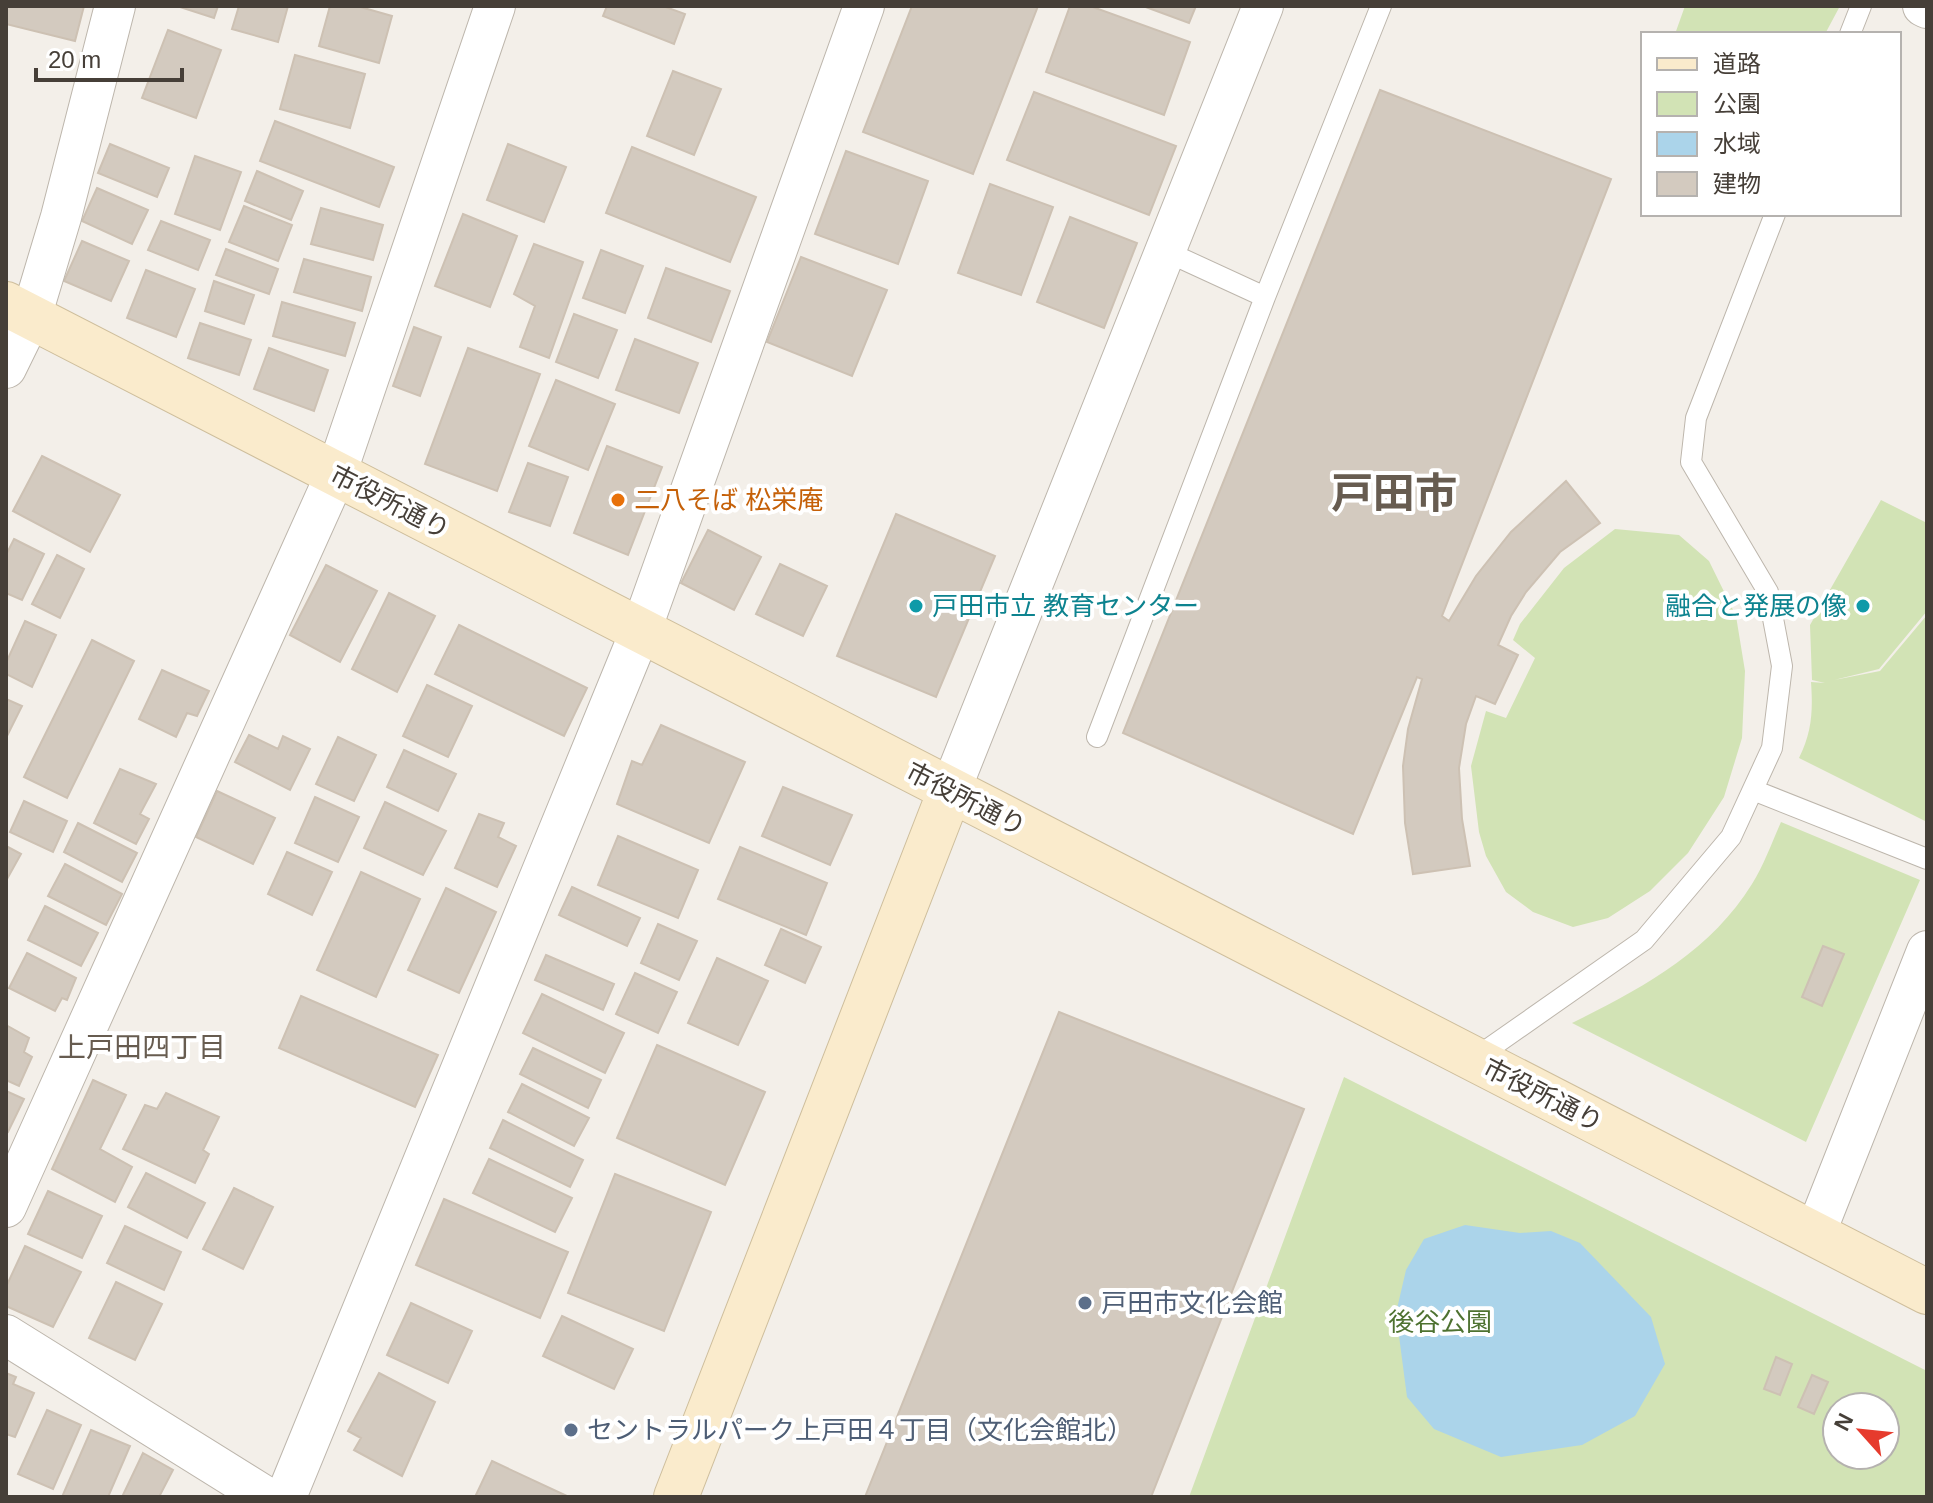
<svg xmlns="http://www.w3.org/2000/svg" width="1933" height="1503" font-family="Helvetica,'Noto Sans JP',sans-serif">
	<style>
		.green { fill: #d2e3b5; fill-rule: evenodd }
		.water { fill: #abd4ea }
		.building { fill: #d3cabf; stroke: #cdc1b3; stroke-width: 2 }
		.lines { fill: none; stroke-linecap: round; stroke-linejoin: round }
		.lane-casing { stroke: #bdb6ac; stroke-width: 22 }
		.street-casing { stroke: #bdb6ac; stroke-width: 42 }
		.secondary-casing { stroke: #cebe9c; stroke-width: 46 }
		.lane { stroke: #fff; stroke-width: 20 }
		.street { stroke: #fff; stroke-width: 40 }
		.secondary { stroke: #faebcc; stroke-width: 44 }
		.food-dot { fill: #e8710a; stroke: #fff; stroke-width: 3 }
		.culture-dot { fill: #0f9aa8; stroke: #fff; stroke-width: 3 }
		.service-dot { fill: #5c6f8a; stroke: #fff; stroke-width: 3 }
		.labels { text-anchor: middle; stroke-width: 8; stroke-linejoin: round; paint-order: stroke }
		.food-label { font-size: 26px; fill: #c56008; stroke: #fff; text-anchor: start }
		.street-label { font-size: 26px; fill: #463f38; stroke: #fff }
		.culture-label { font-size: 26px; fill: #0d838f; stroke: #fff; text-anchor: start }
		.service-label { font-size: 26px; fill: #4e5e75; stroke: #fff; text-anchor: start }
		.park-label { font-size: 26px; fill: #4e7230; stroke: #fff }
		.neighbourhood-label { font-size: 28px; fill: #675c50; stroke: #fff }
		.town-label { font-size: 42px; font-weight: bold; fill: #675c50; stroke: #fff }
	</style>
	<rect width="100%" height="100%" fill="#f3efe9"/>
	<!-- green -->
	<path class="green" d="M1685 6H1840L1825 34H1675Z
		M1881 500 1927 523V611L1879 669 1834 680 1880 671 1927 615V822L1799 758C1812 732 1813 711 1811 682L1825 683 1812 680 1810 625Z
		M1615 529 1679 535 1709 561 1736 616 1745 671 1742 738 1724 797 1688 853 1650 891 1608 918 1573 927 1533 912 1506 892 1486 856 1479 832 1471 766 1486 711 1506 718 1535 658 1513 640 1520 624 1564 568Z
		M1781 822 1920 880 1806 1142 1572 1023C1641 989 1710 952 1752 884 1764 865 1772 842 1781 822Z
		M1344 1077 1927 1371V1497H1189ZM1837 1407H1885V1455H1837Z"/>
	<!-- water -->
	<path class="water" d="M1465 1225 1520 1233 1551 1231 1580 1243 1651 1317 1665 1364 1635 1416 1582 1445 1501 1457 1434 1429 1407 1397 1396 1313 1406 1270 1424 1239Z"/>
	<!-- building -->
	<path class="building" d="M6 6H84L75 41 6 24Z
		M177 6H218L214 18Z
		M239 6H288L278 42 232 29Z
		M330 6H357L392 16 379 63 319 46Z
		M607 6H663L685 14 674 44 603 16Z
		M912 6H1038L973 174 863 132Z
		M1070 6H1090L1190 42 1164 115 1046 72Z
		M1143 6H1196L1189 23Z
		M168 30 221 50 196 118 142 98Z
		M295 55 365 74 350 128 280 109Z
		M673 71 721 89 694 155 647 136Z
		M1380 90 1611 179 1442 616 1449 621 1476 576 1511 532 1566 481 1600 523 1560 552 1526 592 1511 616 1498 645 1518 655 1495 704 1476 696 1466 724 1459 768 1462 819 1470 866 1413 874 1405 823 1403 766 1408 729 1422 679 1417 677 1353 834 1123 733Z
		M1034 92 1176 146 1149 215 1007 160Z
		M275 121 394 167 379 207 260 161Z
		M110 144 169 168 157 197 98 173Z
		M508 144 566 167 544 222 487 200Z
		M632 147 756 197 730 262 606 213Z
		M846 151 928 181 898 264 815 234Z
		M195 156 241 172 220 230 175 214Z
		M257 171 303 191 291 220 245 201Z
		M990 184 1053 207 1021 295 958 273Z
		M97 188 148 210 132 244 82 221Z
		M244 206 292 225 278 261 229 242Z
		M321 208 383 225 373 260 311 244Z
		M463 214 517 236 490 307 435 286Z
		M1070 217 1137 243 1104 328 1037 302Z
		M161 221 210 240 198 270 148 250Z
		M82 241 129 261 111 301 64 281Z
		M534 244 583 262 549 358 520 347 535 306 514 294Z
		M226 249 278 269 269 294 216 275Z
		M601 250 643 266 625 313 583 298Z
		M801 257 887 290 852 376 767 342Z
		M304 259 371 277 362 311 294 292Z
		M666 268 730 291 711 342 648 318Z
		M146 270 195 289 176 337 127 318Z
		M214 281 254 295 244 324 205 311Z
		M282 302 355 323 345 356 273 336Z
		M574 314 617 330 598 378 556 362Z
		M200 323 251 340 239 375 188 358Z
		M414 327 441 337 420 396 393 386Z
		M635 339 698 363 679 413 616 390Z
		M269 348 328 370 314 411 254 389Z
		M468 348 540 374 497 491 425 464Z
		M556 380 615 404 588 470 529 446Z
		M607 446 662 467 628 555 574 533Z
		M42 456 120 495 90 552 13 511Z
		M528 463 568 477 550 526 509 512Z
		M896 514 995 556 936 697 837 656Z
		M708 530 761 557 734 610 681 583Z
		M14 539 44 554 22 600 6 593V555Z
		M57 555 84 569 60 618 32 604Z
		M780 564 827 586 803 636 756 614Z
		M326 565 377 591 340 662 290 635Z
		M389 593 435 616 397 692 352 669Z
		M25 621 56 635 32 687 6 674V663Z
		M459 625 587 688 564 736 435 674Z
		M92 640 134 661 67 798 24 777Z
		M162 670 209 691 197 716 187 713 176 737 139 719Z
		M427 685 472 706 448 757 403 736Z
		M6 699 22 706 6 738Z
		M661 725 745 762 709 843 617 804 632 761 642 765Z
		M249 735 278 749 283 736 310 749 290 790 235 762Z
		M338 737 376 755 354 801 316 784Z
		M404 750 456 774 438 811 387 787Z
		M120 769 156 784 140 814 149 819 136 844 94 823Z
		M783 787 852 815 830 865 762 836Z
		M217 791 275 818 253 864 196 837Z
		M315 797 359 817 338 862 295 843Z
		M24 801 67 821 53 852 10 832Z
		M385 802 446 831 423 875 364 848Z
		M479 814 504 823 498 837 516 846 497 887 455 868Z
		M78 823 137 853 122 882 64 852Z
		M618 836 698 870 678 918 598 885Z
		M6 846 21 854 7 879 6 878Z
		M740 847 827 883 806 935 718 899Z
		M287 852 332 872 312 915 268 894Z
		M65 864 122 894 106 925 48 896Z
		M361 872 420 899 376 997 317 970Z
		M572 887 640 918 627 946 559 915Z
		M446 888 496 912 459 993 408 970Z
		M45 906 98 933 81 966 28 940Z
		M658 924 697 941 679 980 641 963Z
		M781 929 821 947 805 983 765 965Z
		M1823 946 1844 954 1822 1006 1802 997Z
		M27 953 76 978 67 1000 62 998 55 1011 9 988Z
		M546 955 614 984 603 1010 535 980Z
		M717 958 768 981 738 1045 688 1023Z
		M635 973 677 992 658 1033 616 1014Z
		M542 994 624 1033 605 1073 523 1033Z
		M301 996 438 1055 415 1107 279 1048Z
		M1059 1012 1304 1109 1151 1497H865Z
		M6 1025 29 1038 24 1052 32 1057 19 1086 6 1080Z
		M657 1045 765 1092 725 1185 617 1138Z
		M533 1048 601 1080 588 1108 520 1074Z
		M93 1080 126 1095 100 1149 132 1167 115 1202 52 1169Z
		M522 1084 589 1118 574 1146 508 1112Z
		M6 1091 24 1099 8 1132 6 1131Z
		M166 1093 219 1117 203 1150 209 1154 195 1183 123 1149 145 1105 157 1109Z
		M503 1120 583 1160 570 1187 490 1148Z
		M489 1159 572 1198 555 1232 473 1193Z
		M146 1173 205 1203 187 1238 128 1207Z
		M615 1174 711 1212 664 1331 568 1293Z
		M234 1188 273 1207 243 1269 203 1249Z
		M48 1191 102 1216 82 1258 28 1234Z
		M444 1199 568 1252 540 1318 416 1265Z
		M125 1226 181 1252 164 1290 107 1263Z
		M25 1246 81 1272 53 1327 6 1306V1287Z
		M116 1282 162 1304 135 1360 89 1338Z
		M411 1303 472 1331 448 1383 387 1355Z
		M562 1316 633 1349 614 1389 543 1356Z
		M1776 1357 1792 1364 1780 1395 1764 1389Z
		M6 1373 16 1377 13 1384 34 1393 15 1437 6 1434Z
		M379 1373 435 1402 402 1476 354 1450 361 1438 348 1431Z
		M1812 1375 1828 1382 1814 1414 1798 1407Z
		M47 1410 81 1425 53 1489 18 1474Z
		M91 1430 130 1446 108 1497H62Z
		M143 1453 173 1470 159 1497H122Z
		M492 1461 569 1497H475Z"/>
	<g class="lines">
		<!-- lane casing -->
		<g class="lane-casing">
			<path id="lane" d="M1850 34 1861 6
				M1265 297 1381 6
				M1097 737 1265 297 1165 251
				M1753 790 1927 859
				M1474 1059 1644 940 1731 837 1772 748 1782 666 1768 592 1691 462 1696 418 1775 214"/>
		</g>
		<!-- street casing -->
		<g class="street-casing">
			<path id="street" d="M1923 6 1927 8
				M6 368 31 317 61 217 115 6
				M950 791 1263 6
				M6 1207 336 474 495 6
				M1815 1234 1927 951
				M6 1335 266 1497
				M286 1497 641 630 864 6"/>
		</g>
		<!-- secondary casing -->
		<g class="secondary-casing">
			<path id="secondary" d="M6 304 1927 1292
				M676 1497 950 791"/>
		</g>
		<!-- lane -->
		<use href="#lane" class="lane"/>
		<!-- street -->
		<use href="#street" class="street"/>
		<!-- secondary -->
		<use href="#secondary" class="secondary"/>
	</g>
	<!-- markers -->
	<circle class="food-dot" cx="618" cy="500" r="8"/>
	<g class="culture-dot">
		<circle cx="916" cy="606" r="8"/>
		<circle cx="1863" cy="606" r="8"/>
	</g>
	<g class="service-dot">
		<circle cx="1085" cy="1303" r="8"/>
		<circle cx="571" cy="1430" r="8"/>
	</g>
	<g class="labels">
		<!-- food labels -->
		<g class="food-label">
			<text x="634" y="509">二八そば 松栄庵</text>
		</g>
		<!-- street labels -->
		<g class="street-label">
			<text transform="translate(390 502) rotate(27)" y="9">市役所通り</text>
			<text transform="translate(966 799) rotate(27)" y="9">市役所通り</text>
			<text transform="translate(1543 1095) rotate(27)" y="9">市役所通り</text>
		</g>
		<!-- culture labels -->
		<g class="culture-label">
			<text x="932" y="615">戸田市立 教育センター</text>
			<text x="1847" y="615" text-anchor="end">融合と発展の像</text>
		</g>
		<!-- service labels -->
		<g class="service-label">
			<text x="1101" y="1312">戸田市文化会館</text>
			<text x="587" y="1439">セントラルパーク上戸田４丁目（文化会館北）</text>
		</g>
		<!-- park labels -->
		<g class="park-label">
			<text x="1440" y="1331">後谷公園</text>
		</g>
		<!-- neighbourhood labels -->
		<g class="neighbourhood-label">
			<text x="142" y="1057">上戸田四丁目</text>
		</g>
		<!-- town labels -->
		<g class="town-label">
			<text x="1394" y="508">戸田市</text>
		</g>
	</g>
	<!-- border -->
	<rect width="1933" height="1503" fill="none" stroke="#463f38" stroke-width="16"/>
	<!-- legend -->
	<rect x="1641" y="32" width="260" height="184" fill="#ffffff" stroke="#b5b2af" stroke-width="2"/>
	<rect x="1657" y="58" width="40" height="12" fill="#faebcc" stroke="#b5b2af" stroke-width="2"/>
	<text x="1713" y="72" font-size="24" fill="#463f38">道路</text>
	<rect x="1657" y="92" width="40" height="24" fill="#d2e3b5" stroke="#b5b2af" stroke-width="2"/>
	<text x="1713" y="112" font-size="24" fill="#463f38">公園</text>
	<rect x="1657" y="132" width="40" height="24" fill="#abd4ea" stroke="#b5b2af" stroke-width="2"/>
	<text x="1713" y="152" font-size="24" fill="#463f38">水域</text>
	<rect x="1657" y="172" width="40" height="24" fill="#d3cabf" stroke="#b5b2af" stroke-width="2"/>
	<text x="1713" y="192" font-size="24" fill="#463f38">建物</text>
	<!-- north arrow -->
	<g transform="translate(1861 1431) rotate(297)"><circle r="38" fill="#ffffff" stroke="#b5b2af" stroke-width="2"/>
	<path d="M0-6L14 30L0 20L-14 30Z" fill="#e63b2d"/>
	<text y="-12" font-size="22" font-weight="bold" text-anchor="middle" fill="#463f38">N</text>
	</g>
	<!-- scale -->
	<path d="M36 68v12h146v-12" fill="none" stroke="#463f38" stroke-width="4"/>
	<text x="48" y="68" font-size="24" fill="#463f38" stroke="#ffffff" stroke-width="6" paint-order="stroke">20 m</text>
</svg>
